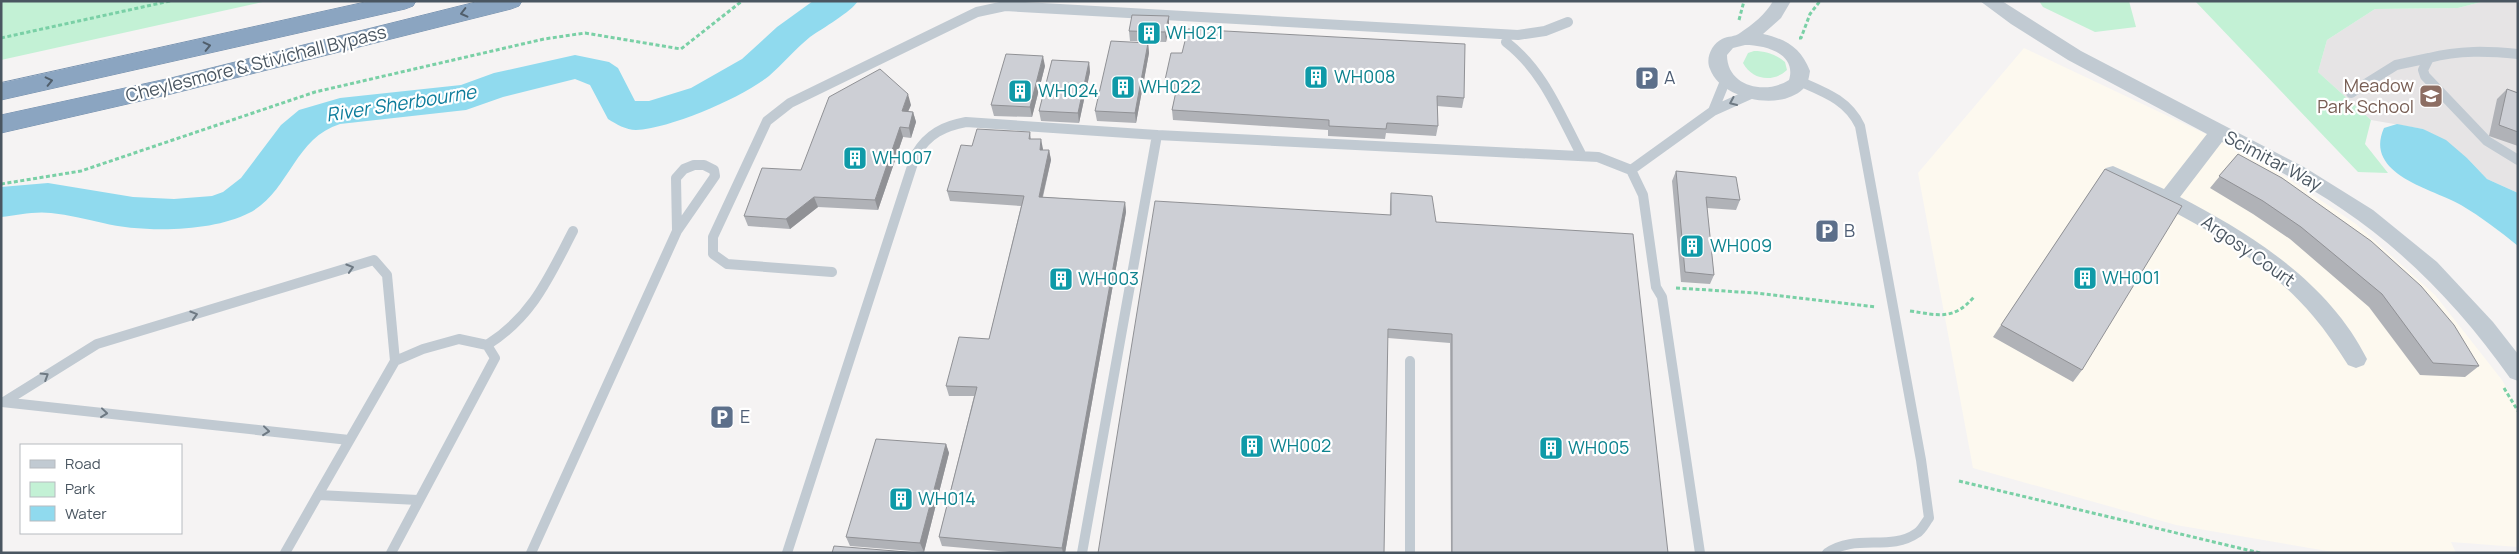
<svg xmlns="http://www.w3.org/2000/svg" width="2519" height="554" font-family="Manrope,sans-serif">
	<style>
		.commercial { fill: #fdf9ef }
		.education { fill: #e6e4e5 }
		.green { fill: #c3f1d5 }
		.water { fill: #90daee }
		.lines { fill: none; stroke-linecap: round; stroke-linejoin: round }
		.river { fill: #90daee; fill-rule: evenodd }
		.highway-casing { stroke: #7690ad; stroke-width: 1 }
		.path { stroke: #7ad0a6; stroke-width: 3; stroke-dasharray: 4 2.5; stroke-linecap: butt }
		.lane { stroke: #c1cad2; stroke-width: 10 }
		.street { fill: #c1cad2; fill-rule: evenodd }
		.highway { fill: #8ba5c1; fill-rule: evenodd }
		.wall { fill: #b0b2b7 }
		.shaded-wall { fill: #909195 }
		.building { fill: #cdcfd5; stroke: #909195 }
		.oneway { stroke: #505e6b }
		.oneway2 { stroke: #6e7983 }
		.labels { text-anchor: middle; stroke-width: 4.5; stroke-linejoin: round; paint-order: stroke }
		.culture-label { font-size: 18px; fill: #0d838f; stroke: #fff; text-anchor: start }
		.street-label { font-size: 18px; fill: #4a5661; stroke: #fff }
		.service-label { font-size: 18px; fill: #4e5e75; stroke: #fff; text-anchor: start }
		.education-label { font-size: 18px; fill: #785e54; stroke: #fff; text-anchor: end }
		.water-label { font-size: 19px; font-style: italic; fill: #0c7c9b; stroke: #fff }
	</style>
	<rect width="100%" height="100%" fill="#f5f3f3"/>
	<!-- commercial -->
	<path class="commercial" d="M2024 48 2227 144 2286 177 2356 224 2435 295 2502 380 2518 408V547L2451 542 2456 553H2339L2176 525 1973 468 1918 173Z"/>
	<!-- education -->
	<path class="education" d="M2485 1H2518V193L2487 179 2467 158 2423 129 2371 120 2318 72 2327 40 2375 9 2458 8Z"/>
	<!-- green -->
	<path class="green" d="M1 1H267L1 60Z
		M2039 1H2129L2136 27 2095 32 2043 7Z
		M2195 1H2485L2458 8 2375 9 2327 40 2318 72 2371 120 2365 144 2388 173 2358 172Z
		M1754 51C1766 51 1775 54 1785 62L1787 70C1773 83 1752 80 1743 63L1748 53Z"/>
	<!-- water -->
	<path class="water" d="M2397 124 2423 129 2446 140 2467 158 2487 179 2518 193V246C2500 231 2481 217 2461 205 2434 189 2363 175 2384 128Z"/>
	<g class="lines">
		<!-- river -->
		<path class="river" d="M813 1H858C851 12 823 28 810 37 795 49 783 64 769 76 741 98 672 128 636 130 626 130 616 124 608 119L590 85 575 79 503 97 466 110 340 124C294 138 289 193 249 213 212 232 144 233 103 223 85 219 69 215 51 213 35 211 17 215 1 217V187L48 183 133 197 174 199 212 196 223 192 241 178 281 125 299 110 340 98 461 85 494 73 575 55 609 62 618 68 635 101H649L691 88 742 59 777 27Z"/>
		<!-- highway casing -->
		<g class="highway-casing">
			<path id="highway" d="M370 1H416L413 6 405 9 1 100V83Z
				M480 1H522L519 6 511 9 171 94 1 133V115L171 78Z"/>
		</g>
		<!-- path -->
		<path class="path" d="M1739 20 1744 1
			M1 38 170 1
			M1799 38H1801L1810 14 1820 1
			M1 184 81 171 315 92 544 39 585 33 681 49 742 1
			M1676 288 1756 293 1876 307
			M1910 311C1938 315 1953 321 1974 297
			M2504 388 2518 411
			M1959 481 2260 553"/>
		<!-- lane -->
		<path class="lane" d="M1506 42C1544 71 1560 115 1582 156
			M2518 54C2488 51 2459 50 2429 58L2423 70 2425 76 2487 141 2518 160
			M1799 81C1824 92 1848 100 1860 126L1921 460 1929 518C1925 523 1922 530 1917 533 1890 552 1856 533 1827 553
			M2351 93 2396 65 2429 58
			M1713 111 1726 79
			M694 165H704L714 170 715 176 677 231 676 178 684 169Z
			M1631 170 1713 111 1753 93
			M832 272 727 264 713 254V237L767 121 790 103 977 12 1005 6 1518 35 1545 31 1568 22
			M487 345C533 316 549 277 573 231
			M1410 361V553
			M2 402 349 440
			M4 402 97 344 374 260 387 275 395 361
			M318 495 395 361 423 349 459 339 487 345 495 358 391 553
			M285 553 318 495 418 500
			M531 553 677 231
			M787 553 916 154C928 134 944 126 966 122L1157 135 1598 157 1631 170 1643 195 1656 287 1662 297 1700 553
			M1082 553 1157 135"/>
		<!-- street -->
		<path class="street" d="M1773 1H1791L1781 18 1763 34C1786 39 1801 48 1810 71 1809 77 1808 85 1803 89 1779 112 1721 99 1710 69 1705 58 1712 44 1722 39 1728 36 1735 37 1740 33 1752 25 1766 14 1773 1ZM1745 45C1766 45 1797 54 1789 80 1766 95 1727 87 1727 55L1733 48Z
			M1980 1H2002L2081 51 2304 167 2373 210 2437 262 2493 322 2518 354V381L2510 378C2464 313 2409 254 2342 209 2304 183 2263 162 2222 142L2180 197C2253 235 2329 283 2367 359L2364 365 2356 368 2348 365C2337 348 2326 331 2313 316 2259 252 2180 214 2106 178L2103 173 2106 168 2113 166 2164 189 2207 134 2068 60 2011 24Z"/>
		<!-- highway -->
		<use href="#highway" class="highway"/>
	</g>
	<!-- wall -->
	<path class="wall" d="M1169 16V26L1166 42 1130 41 1129 31Z
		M1148 43 1149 53 1136 123 1097 121 1095 111Z
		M1182 53 1464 98 1462 108 1437 106 1438 126 1436 136 1386 133 1385 139 1328 136V130L1173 120 1172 110 1176 92 1166 91 1165 80Z
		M1089 62 1090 72 1079 123 1041 121 1039 111Z
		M1045 66 1032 117 994 116 991 105Z
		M2507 89 2518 93V146L2489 136 2497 99Z
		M911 105 908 111 913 112 916 122 911 138 903 137 878 210 818 207 790 229 748 226 744 216 801 170Z
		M1030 132 1031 139 1043 150H1049L1051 160 1043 197 1125 202 1126 212 1065 553H1021L942 546 939 537 974 396H949L946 386 989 339 1021 206 950 201 947 191 972 146Z
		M2238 154 2479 366 2465 377 2420 375 2369 307 2290 239 2253 214 2210 188Z
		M2105 169 2082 370 2073 382 1993 337Z
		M1676 171 1740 200 1736 210 1707 208 1714 275 1710 284 1681 282 1672 181Z
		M1391 193 1436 222 1668 553H1451L1450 343 1388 338 1390 203Z
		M946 444 949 453 924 552 850 546 846 537Z"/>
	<!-- shaded-wall -->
	<path class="shaded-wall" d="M1169 16V26L1166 42 1165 32Z
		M1148 43 1149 53 1136 123 1135 113Z
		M1043 56 1045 66 1032 117 1030 107Z
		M1089 62 1090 72 1079 123 1078 113Z
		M908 94 911 105 904 121 902 111Z
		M913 112 916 122 911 138 909 128Z
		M900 127 903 137 878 210 875 200Z
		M1041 139 1043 149 1041 160 1040 150Z
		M1049 150 1051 160 1040 207 1039 197Z
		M814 197 818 207 790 229 786 219Z
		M1125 202 1126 212 1065 553H1063L1062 548Z
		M946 444 949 453 924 552 920 543Z"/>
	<!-- building -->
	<path class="building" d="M1132 15 1169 16 1165 32 1129 31Z
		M1188 29 1465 44 1464 98 1437 96 1438 126 1387 123 1386 129 1329 126V120L1172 110 1178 82 1165 80 1171 53H1182Z
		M1111 41 1148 43 1135 113 1095 111Z
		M1006 54 1043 56 1030 107 991 105Z
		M1052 60 1089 62 1078 113 1039 111Z
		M880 69 908 94 902 111 913 112 909 128 900 127 875 200 814 197 786 219 744 216 762 168 801 170 829 97Z
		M2507 89 2518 93V132L2499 125Z
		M977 129 1030 132 1029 139H1041L1040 150H1049L1039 197 1125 202 1062 548 939 537 977 387 946 386 959 337 989 339 1024 196 947 191 961 145 972 146Z
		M2238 154 2282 178 2371 241 2421 286 2454 325 2479 366 2433 363 2382 294 2301 227 2263 201 2219 176Z
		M2105 169 2182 206 2082 370 2001 325Z
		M1676 171 1736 177 1740 200 1706 197 1714 275 1685 272Z
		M1391 193 1432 196 1436 222 1633 234 1668 553H1452V334L1388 329 1384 553H1098L1155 201 1391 215Z
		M876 439 946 444 920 543 846 537Z
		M834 546 919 553H832Z"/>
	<!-- one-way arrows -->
	<defs><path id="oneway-chevron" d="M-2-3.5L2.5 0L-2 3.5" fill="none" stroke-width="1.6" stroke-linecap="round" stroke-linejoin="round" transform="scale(1.25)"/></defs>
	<g class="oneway">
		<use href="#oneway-chevron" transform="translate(464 13) rotate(166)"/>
		<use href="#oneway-chevron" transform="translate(207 46) rotate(-13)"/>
		<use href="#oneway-chevron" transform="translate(49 81) rotate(-13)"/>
	</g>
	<g class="oneway2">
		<use href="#oneway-chevron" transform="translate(1733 102) rotate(156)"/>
		<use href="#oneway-chevron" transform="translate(350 268) rotate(-17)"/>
		<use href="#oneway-chevron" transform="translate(194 315) rotate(-17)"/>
		<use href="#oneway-chevron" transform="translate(45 376) rotate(-32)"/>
		<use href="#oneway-chevron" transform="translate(104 413) rotate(6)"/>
		<use href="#oneway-chevron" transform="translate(266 431) rotate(6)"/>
	</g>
	<!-- icons -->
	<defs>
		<g id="building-square" transform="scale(1.25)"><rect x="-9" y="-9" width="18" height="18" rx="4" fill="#0f9aa8" stroke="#fff"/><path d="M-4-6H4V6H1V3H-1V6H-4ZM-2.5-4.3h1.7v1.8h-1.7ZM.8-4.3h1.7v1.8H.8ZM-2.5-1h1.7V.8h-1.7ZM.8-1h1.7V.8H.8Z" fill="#fff"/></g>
		<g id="parking-square" transform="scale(1.25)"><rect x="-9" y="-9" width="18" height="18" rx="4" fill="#5c6f8a" stroke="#fff"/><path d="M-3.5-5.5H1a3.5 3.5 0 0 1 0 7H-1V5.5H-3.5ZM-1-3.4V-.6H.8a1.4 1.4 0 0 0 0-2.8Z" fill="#fff"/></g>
		<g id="school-square" transform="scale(1.25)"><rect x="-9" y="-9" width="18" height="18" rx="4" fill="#8d6e63" stroke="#fff"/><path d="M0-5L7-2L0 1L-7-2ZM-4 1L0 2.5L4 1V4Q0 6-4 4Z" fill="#fff"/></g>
	</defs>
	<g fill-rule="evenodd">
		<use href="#building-square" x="1149" y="33"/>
		<use href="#building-square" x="1316" y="77"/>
		<use href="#parking-square" x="1647" y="78"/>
		<use href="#building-square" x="1123" y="87"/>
		<use href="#building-square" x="1020" y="91"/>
		<use href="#school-square" x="2431" y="96"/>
		<use href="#building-square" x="855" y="158"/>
		<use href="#parking-square" x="1827" y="231"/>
		<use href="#building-square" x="1692" y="246"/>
		<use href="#building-square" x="2085" y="278"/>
		<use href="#building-square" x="1061" y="279"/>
		<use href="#parking-square" x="722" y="417"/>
		<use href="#building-square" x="1252" y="446"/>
		<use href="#building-square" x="1551" y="448"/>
		<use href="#building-square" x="901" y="499"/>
	</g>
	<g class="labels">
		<!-- culture labels -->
		<g class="culture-label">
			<text x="1166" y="39">WH021</text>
			<text x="1334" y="83">WH008</text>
			<text x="1140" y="93">WH022</text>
			<text x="1038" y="97">WH024</text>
			<text x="872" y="164">WH007</text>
			<text x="1710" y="252">WH009</text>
			<text x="2102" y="284">WH001</text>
			<text x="1078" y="285">WH003</text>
			<text x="1270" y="452">WH002</text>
			<text x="1568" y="454">WH005</text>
			<text x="918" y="505">WH014</text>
		</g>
		<!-- street labels -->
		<g class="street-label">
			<text transform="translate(256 64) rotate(-14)" y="6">Cheylesmore &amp; Stivichall Bypass</text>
			<text transform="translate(2273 161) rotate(28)" y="6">Scimitar Way</text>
			<text transform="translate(2248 251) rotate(35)" y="6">Argosy Court</text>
		</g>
		<!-- service labels -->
		<g class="service-label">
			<text x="1664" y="84">A</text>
			<text x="1844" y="237">B</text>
			<text x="740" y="423">E</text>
		</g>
		<!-- education labels -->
		<g class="education-label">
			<text x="2414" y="92">Meadow<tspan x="2414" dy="21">Park School</tspan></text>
		</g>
		<!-- water labels -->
		<g class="water-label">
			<text transform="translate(401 103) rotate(-9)" y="7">River Sherbourne</text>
		</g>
	</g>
	<!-- border -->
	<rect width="2519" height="554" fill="none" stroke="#4a5661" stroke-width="5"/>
	<!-- legend -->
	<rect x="20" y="444" width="162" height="90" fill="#ffffff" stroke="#b7bbc0"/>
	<rect x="30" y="460" width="25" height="8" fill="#c1cad2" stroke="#b7bbc0"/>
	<text x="65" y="469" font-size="15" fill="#4a5661">Road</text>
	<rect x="30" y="482" width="25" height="15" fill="#c3f1d5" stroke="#b7bbc0"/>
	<text x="65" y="494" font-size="15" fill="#4a5661">Park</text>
	<rect x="30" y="506" width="25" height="15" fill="#90daee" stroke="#b7bbc0"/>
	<text x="65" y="519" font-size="15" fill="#4a5661">Water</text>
</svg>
